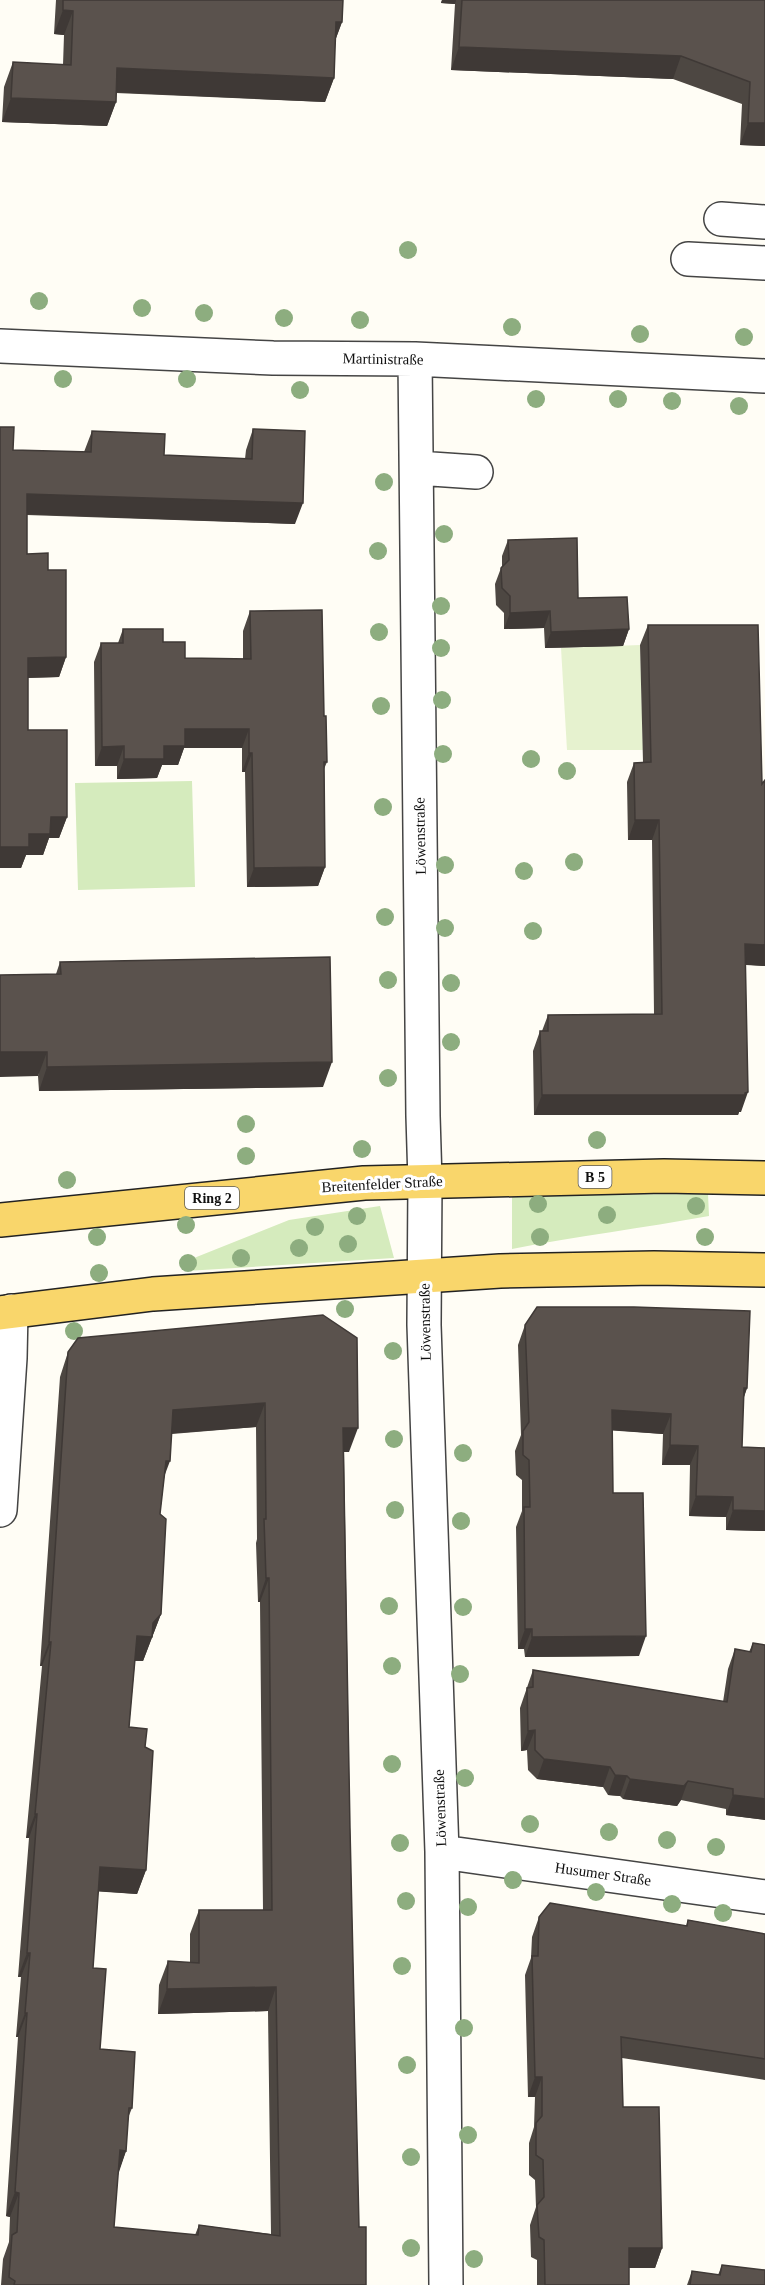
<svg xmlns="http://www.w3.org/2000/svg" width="765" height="2285" font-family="Georgia,serif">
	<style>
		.green { fill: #d5ebbd }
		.pitch { fill: #e6f2cf }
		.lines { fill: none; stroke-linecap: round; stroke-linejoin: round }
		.minor-casing { stroke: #444; stroke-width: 36 }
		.major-casing { stroke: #222; stroke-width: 36 }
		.minor { stroke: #fff; stroke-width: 33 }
		.major { stroke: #f9d66b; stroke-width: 33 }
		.tree { fill: #8dad7f }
		.wall { fill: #4d4742; fill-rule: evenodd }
		.shaded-wall { fill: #3f3936 }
		.building { fill: #5a524d; stroke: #3f3936; stroke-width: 1.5; fill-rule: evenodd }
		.labels { text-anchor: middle; stroke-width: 6; stroke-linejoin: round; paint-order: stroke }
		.shield { fill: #fff; stroke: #585858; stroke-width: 1.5 }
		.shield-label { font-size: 14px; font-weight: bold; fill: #111 }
		.street-label { font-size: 15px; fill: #111; stroke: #fff }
	</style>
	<rect width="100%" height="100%" fill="#fffdf5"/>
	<!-- green -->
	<path class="green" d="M192 781 195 887 78 890 75 783Z
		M708 1194 709 1216C643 1228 578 1236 512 1249V1195Z
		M380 1206 394 1258 186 1271 194 1258 289 1220Z"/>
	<!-- pitch -->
	<path class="pitch" d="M640 645 643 750H567L561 648Z"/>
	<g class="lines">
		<!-- minor casing -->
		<g class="minor-casing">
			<path id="minor" d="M721 219 765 222
				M688 259 765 263
				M0 346 273 358 415 359 765 376
				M415 359 423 1116 425 1181 424 1325 442 1852 446 2285
				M417 468 476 472
				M0 1510 10 1358 11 1311
				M442 1852 765 1897"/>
		</g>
		<!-- major casing -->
		<g class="major-casing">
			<path id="major" d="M0 1220 364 1183 664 1176 765 1178
				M0 1313 153 1294 500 1271 654 1268 765 1270"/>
		</g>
		<!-- minor -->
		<use href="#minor" class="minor"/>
		<!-- major -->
		<use href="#major" class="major"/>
	</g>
	<!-- trees -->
	<g class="tree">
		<circle cx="408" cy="250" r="9"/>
		<circle cx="39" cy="301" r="9"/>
		<circle cx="142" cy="308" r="9"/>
		<circle cx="204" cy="313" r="9"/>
		<circle cx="284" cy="318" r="9"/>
		<circle cx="360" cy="320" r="9"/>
		<circle cx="512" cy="327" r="9"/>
		<circle cx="640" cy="334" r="9"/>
		<circle cx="744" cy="337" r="9"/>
		<circle cx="63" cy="379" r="9"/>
		<circle cx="187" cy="379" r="9"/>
		<circle cx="300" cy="390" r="9"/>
		<circle cx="536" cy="399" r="9"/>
		<circle cx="618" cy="399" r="9"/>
		<circle cx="672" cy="401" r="9"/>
		<circle cx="739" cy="406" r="9"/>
		<circle cx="384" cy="482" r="9"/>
		<circle cx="444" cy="534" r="9"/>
		<circle cx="378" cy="551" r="9"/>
		<circle cx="441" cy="606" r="9"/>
		<circle cx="379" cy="632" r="9"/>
		<circle cx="441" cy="648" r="9"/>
		<circle cx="442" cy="700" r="9"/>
		<circle cx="381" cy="706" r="9"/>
		<circle cx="443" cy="754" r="9"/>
		<circle cx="531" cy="759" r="9"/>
		<circle cx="567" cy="771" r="9"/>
		<circle cx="383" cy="807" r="9"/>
		<circle cx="574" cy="862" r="9"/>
		<circle cx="445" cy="865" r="9"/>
		<circle cx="524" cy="871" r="9"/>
		<circle cx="385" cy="917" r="9"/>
		<circle cx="445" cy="928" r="9"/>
		<circle cx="533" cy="931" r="9"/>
		<circle cx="388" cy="980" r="9"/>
		<circle cx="451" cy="983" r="9"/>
		<circle cx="451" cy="1042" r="9"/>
		<circle cx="388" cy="1078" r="9"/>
		<circle cx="246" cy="1124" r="9"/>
		<circle cx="597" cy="1140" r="9"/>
		<circle cx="362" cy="1149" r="9"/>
		<circle cx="246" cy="1156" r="9"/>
		<circle cx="67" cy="1180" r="9"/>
		<circle cx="538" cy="1204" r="9"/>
		<circle cx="696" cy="1206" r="9"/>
		<circle cx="607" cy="1215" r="9"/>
		<circle cx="357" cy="1216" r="9"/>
		<circle cx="186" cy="1225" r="9"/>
		<circle cx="315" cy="1227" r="9"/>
		<circle cx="97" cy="1237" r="9"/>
		<circle cx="540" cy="1237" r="9"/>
		<circle cx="705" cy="1237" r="9"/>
		<circle cx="348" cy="1244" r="9"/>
		<circle cx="299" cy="1248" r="9"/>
		<circle cx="241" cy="1258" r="9"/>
		<circle cx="188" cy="1263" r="9"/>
		<circle cx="99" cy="1273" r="9"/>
		<circle cx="345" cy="1309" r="9"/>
		<circle cx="74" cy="1331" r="9"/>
		<circle cx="393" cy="1351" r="9"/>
		<circle cx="394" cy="1439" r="9"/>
		<circle cx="463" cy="1453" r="9"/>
		<circle cx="395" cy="1510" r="9"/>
		<circle cx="461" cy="1521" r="9"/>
		<circle cx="389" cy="1606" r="9"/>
		<circle cx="463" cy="1607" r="9"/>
		<circle cx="392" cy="1666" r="9"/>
		<circle cx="460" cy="1674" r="9"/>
		<circle cx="392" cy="1764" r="9"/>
		<circle cx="465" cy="1778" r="9"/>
		<circle cx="530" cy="1824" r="9"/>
		<circle cx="609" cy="1832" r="9"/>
		<circle cx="667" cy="1840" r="9"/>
		<circle cx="400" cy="1843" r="9"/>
		<circle cx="716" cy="1847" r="9"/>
		<circle cx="513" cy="1880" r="9"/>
		<circle cx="596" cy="1892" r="9"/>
		<circle cx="406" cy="1901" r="9"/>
		<circle cx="672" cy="1904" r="9"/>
		<circle cx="468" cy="1907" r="9"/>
		<circle cx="723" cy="1913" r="9"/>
		<circle cx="402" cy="1966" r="9"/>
		<circle cx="464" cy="2028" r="9"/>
		<circle cx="407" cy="2065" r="9"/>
		<circle cx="468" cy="2135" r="9"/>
		<circle cx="411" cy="2157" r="9"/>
		<circle cx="411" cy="2248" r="9"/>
		<circle cx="474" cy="2259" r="9"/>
	</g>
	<!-- wall -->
	<path class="wall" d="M56 0H343L342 22 335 41 334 78 325 102 116 93V102L107 126 2 122 4 87 13 62 63 65 64 35 54 34Z
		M442 0H765V146L740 145 742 104 673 79 451 70 455 4 441 3Z
		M253 429 295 524 27 515V554L48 570 66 657 59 677 28 678V730L67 817 59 838H49L43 855H26L21 868 13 450 84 452 92 431 164 455 245 459 246 450Z
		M508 540 578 598 629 629 623 646 545 648 544 628 504 629V613L496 605 495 584 501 568 502 566V556Z
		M250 611 324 716 327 762 324 769 325 867 318 886 247 887 245 772H242V748H184L178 765H162L157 778 117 779V766H95L94 662 101 643H118L123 629 163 642 185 658 243 659V631Z
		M648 625 762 784 765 780V966L746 965 741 1112H739L738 1115H534L533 1051 540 1031H542L548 1015 654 1014 652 840H628L627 782 634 763 643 762 640 645Z
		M60 962 323 1087 39 1091 38 1076 56 974Z
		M323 1315 349 1452H344L350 1828 359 2227 366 2285H1L3 2259 9 2242 10 2217 6 2216 18 2037H16L21 1977H18L29 1838H26L42 1666H40L60 1377 68 1352ZM256 1427 257 1539 256 1543 258 1602H260L263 1910H199L190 1934V1963L168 1961 159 1985 158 2014 268 2011 271 2234 199 2225 195 2235 114 2227 118 2173 126 2151 128 2118 132 2108 100 2049 93 1968 98 1891 137 1894 146 1870 145 1747 129 1727 135 1661H143L161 1614 160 1514 164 1479 172 1434Z
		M525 1325 747 1388 743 1400 742 1447 765 1448V1531L726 1530V1517L689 1516 690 1465H662L663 1434 612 1430 613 1493 639 1656 525 1657 524 1649H518L516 1527 522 1511V1480L516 1475 515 1451 521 1435 518 1345Z
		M753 1643 765 1820 726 1815V1809L681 1800 677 1806 623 1799 620 1796 608 1795 603 1787 537 1779 528 1770 527 1750 521 1751 520 1708 533 1670 723 1702 728 1669 735 1649 749 1652Z
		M539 1917 686 1926 688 1920 765 1934V2080L622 2058 623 2107 662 2248 655 2268H629V2285H537V2260L531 2257 530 2225 536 2207 535 2180 529 2175V2143L534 2127 535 2097H528L525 1975 531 1958 532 1937Z
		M722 2265 765 2285H687L692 2271 718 2275Z"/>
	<!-- shaded-wall -->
	<path class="shaded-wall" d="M442 0H456L455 4 441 3Z
		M63 10 73 11 64 35 54 34Z
		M336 22H342L333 46Z
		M459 47 681 56 673 79 451 70Z
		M117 68 334 78 325 102 108 92Z
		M11 98 116 102 107 126 2 122Z
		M748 123H765V146L740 145Z
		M27 494 303 503 295 524 19 514Z
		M550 611 544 628 504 629 510 613Z
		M629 629 623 646 545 648 551 632Z
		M66 657 59 677 20 678 28 658Z
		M185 729H249L242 748H184L178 765H162L157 778 117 779 124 759 164 746Z
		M124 746 117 766H95L102 747Z
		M249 753H252L245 772H242Z
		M51 817H67L59 838H49L43 855H26L21 868H0V847L29 834Z
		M635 820H659L652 840H628Z
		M325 867 318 886 247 887 254 868Z
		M745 944 765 945V966L738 964Z
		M0 1052H47L38 1076 0 1077Z
		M332 1062 323 1087 39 1091 47 1067Z
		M748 1092 741 1112H739L738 1115H534L542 1095Z
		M744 1388H747L740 1408Z
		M265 1403 256 1427 164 1434 173 1410Z
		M612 1410 671 1414 663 1434 605 1430Z
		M343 1428H358L349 1452H334Z
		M670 1445 698 1446 690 1465H662Z
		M166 1461H170L161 1485Z
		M696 1496 733 1497 726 1517 689 1516Z
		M733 1510 765 1511V1531L726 1530Z
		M266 1578H269L260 1602H258Z
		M161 1614 143 1661 128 1660 137 1636 153 1623Z
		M525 1629H532L524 1649H518Z
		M646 1636 639 1656 525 1657 532 1637Z
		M49 1642H51L42 1666H40Z
		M535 1730 527 1750 521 1751 528 1731Z
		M544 1759 610 1767 603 1787 537 1779Z
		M615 1775 627 1776 620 1796 608 1795Z
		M630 1779 688 1781 681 1800 677 1806 623 1799Z
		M733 1795 765 1799V1820L726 1815Z
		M35 1814H37L29 1838H26Z
		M100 1867 146 1870 137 1894 91 1891Z
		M27 1953H30L21 1977H18Z
		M276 1987 268 2011 158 2014 167 1989Z
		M25 2013H27L18 2037H16Z
		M535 2077H542L535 2097H528Z
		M120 2150 126 2151 118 2175Z
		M15 2192 19 2193 10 2217 6 2216Z
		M629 2248H662L655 2268H622Z"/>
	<!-- building -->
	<path class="building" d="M63 0H343L342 22H336L334 78 117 68 116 102 11 98 13 62 71 65 73 11 63 10Z
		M462 0H765V123H748L750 82 681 56 459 47Z
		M0 427H14L13 450 91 452 92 431 165 434 164 455 252 459 253 429 305 431 303 503 27 494V554L48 553V570H66V657L28 658V730H67V817H51L50 834H29V847H0Z
		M577 538 578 598 627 597 629 629 551 632 550 611 510 613V596L502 588 501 568 509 560 508 540Z
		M322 610 324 716H326L327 762H324L325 867 254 868 252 753H249V729H185V746H164V759H124V746L102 747 101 643H123V629H163V642H185V658L251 659 250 611Z
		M648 625H758L762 784 765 780V945L745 944 748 1092 745 1093V1095H542L540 1031H548V1015L662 1014 659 820H635L634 763 651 762Z
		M330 957 332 1062 47 1067V1052H0V975L61 974 60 962Z
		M537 1307H634L750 1311 747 1388H744L742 1447 765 1448V1511L733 1510V1497L696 1496 698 1446 670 1445 671 1414 612 1410 613 1493H643L646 1636 532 1637V1629H525L524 1507H530L529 1460 523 1455V1431L529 1422 525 1325Z
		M323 1315 357 1338 358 1428H343L350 1828 359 2227H366V2285H14L15 2281 9 2277 12 2235 17 2232 19 2193 15 2192 27 2013H25L30 1953H27L37 1814H35L51 1642H49L68 1352 78 1338ZM265 1403 266 1519H264L266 1578H269L272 1910H199V1963L168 1961 167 1989 276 1987 280 2236 199 2225 198 2235 114 2227 120 2150 126 2151 129 2108H132L135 2052 100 2049 106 1969 93 1968 100 1867 146 1870 153 1751 145 1747 147 1729 129 1727 137 1636 152 1637 153 1623 161 1614 166 1519 160 1514 166 1461H170L173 1410Z
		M753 1643 765 1645V1799L733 1795V1789L688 1781 684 1786 630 1779 627 1776 615 1775 610 1767 544 1759 535 1750V1730L528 1731 527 1688 533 1687V1670L727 1702 735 1649 751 1652Z
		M550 1903 687 1926 688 1920 765 1934V2059L621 2037 623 2107H659L662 2248H629V2285H545L544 2240 539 2237 537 2205 544 2197 543 2160 536 2155V2123L542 2116V2077H535L532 1956H538L539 1917Z
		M722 2265 765 2270V2285H690L692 2271 720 2275Z"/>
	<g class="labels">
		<!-- shield labels -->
		<g class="shield">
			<rect x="578.5" y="1166" width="33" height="22" rx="4.5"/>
			<rect x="185" y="1187" width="54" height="22" rx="4.5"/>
		</g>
		<g class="shield-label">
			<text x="595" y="1182">B 5</text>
			<text x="212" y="1203">Ring 2</text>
		</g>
		<!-- street labels -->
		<g class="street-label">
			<text transform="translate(383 359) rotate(1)" y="5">Martinistraße</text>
			<text transform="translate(420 836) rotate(-91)" y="5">Löwenstraße</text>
			<text transform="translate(382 1184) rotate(-3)" y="5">Breitenfelder Straße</text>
			<text transform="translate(425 1322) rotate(-91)" y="5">Löwenstraße</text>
			<text transform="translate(440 1808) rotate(-92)" y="5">Löwenstraße</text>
			<text transform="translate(603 1874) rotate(8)" y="5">Husumer Straße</text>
		</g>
	</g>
</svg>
